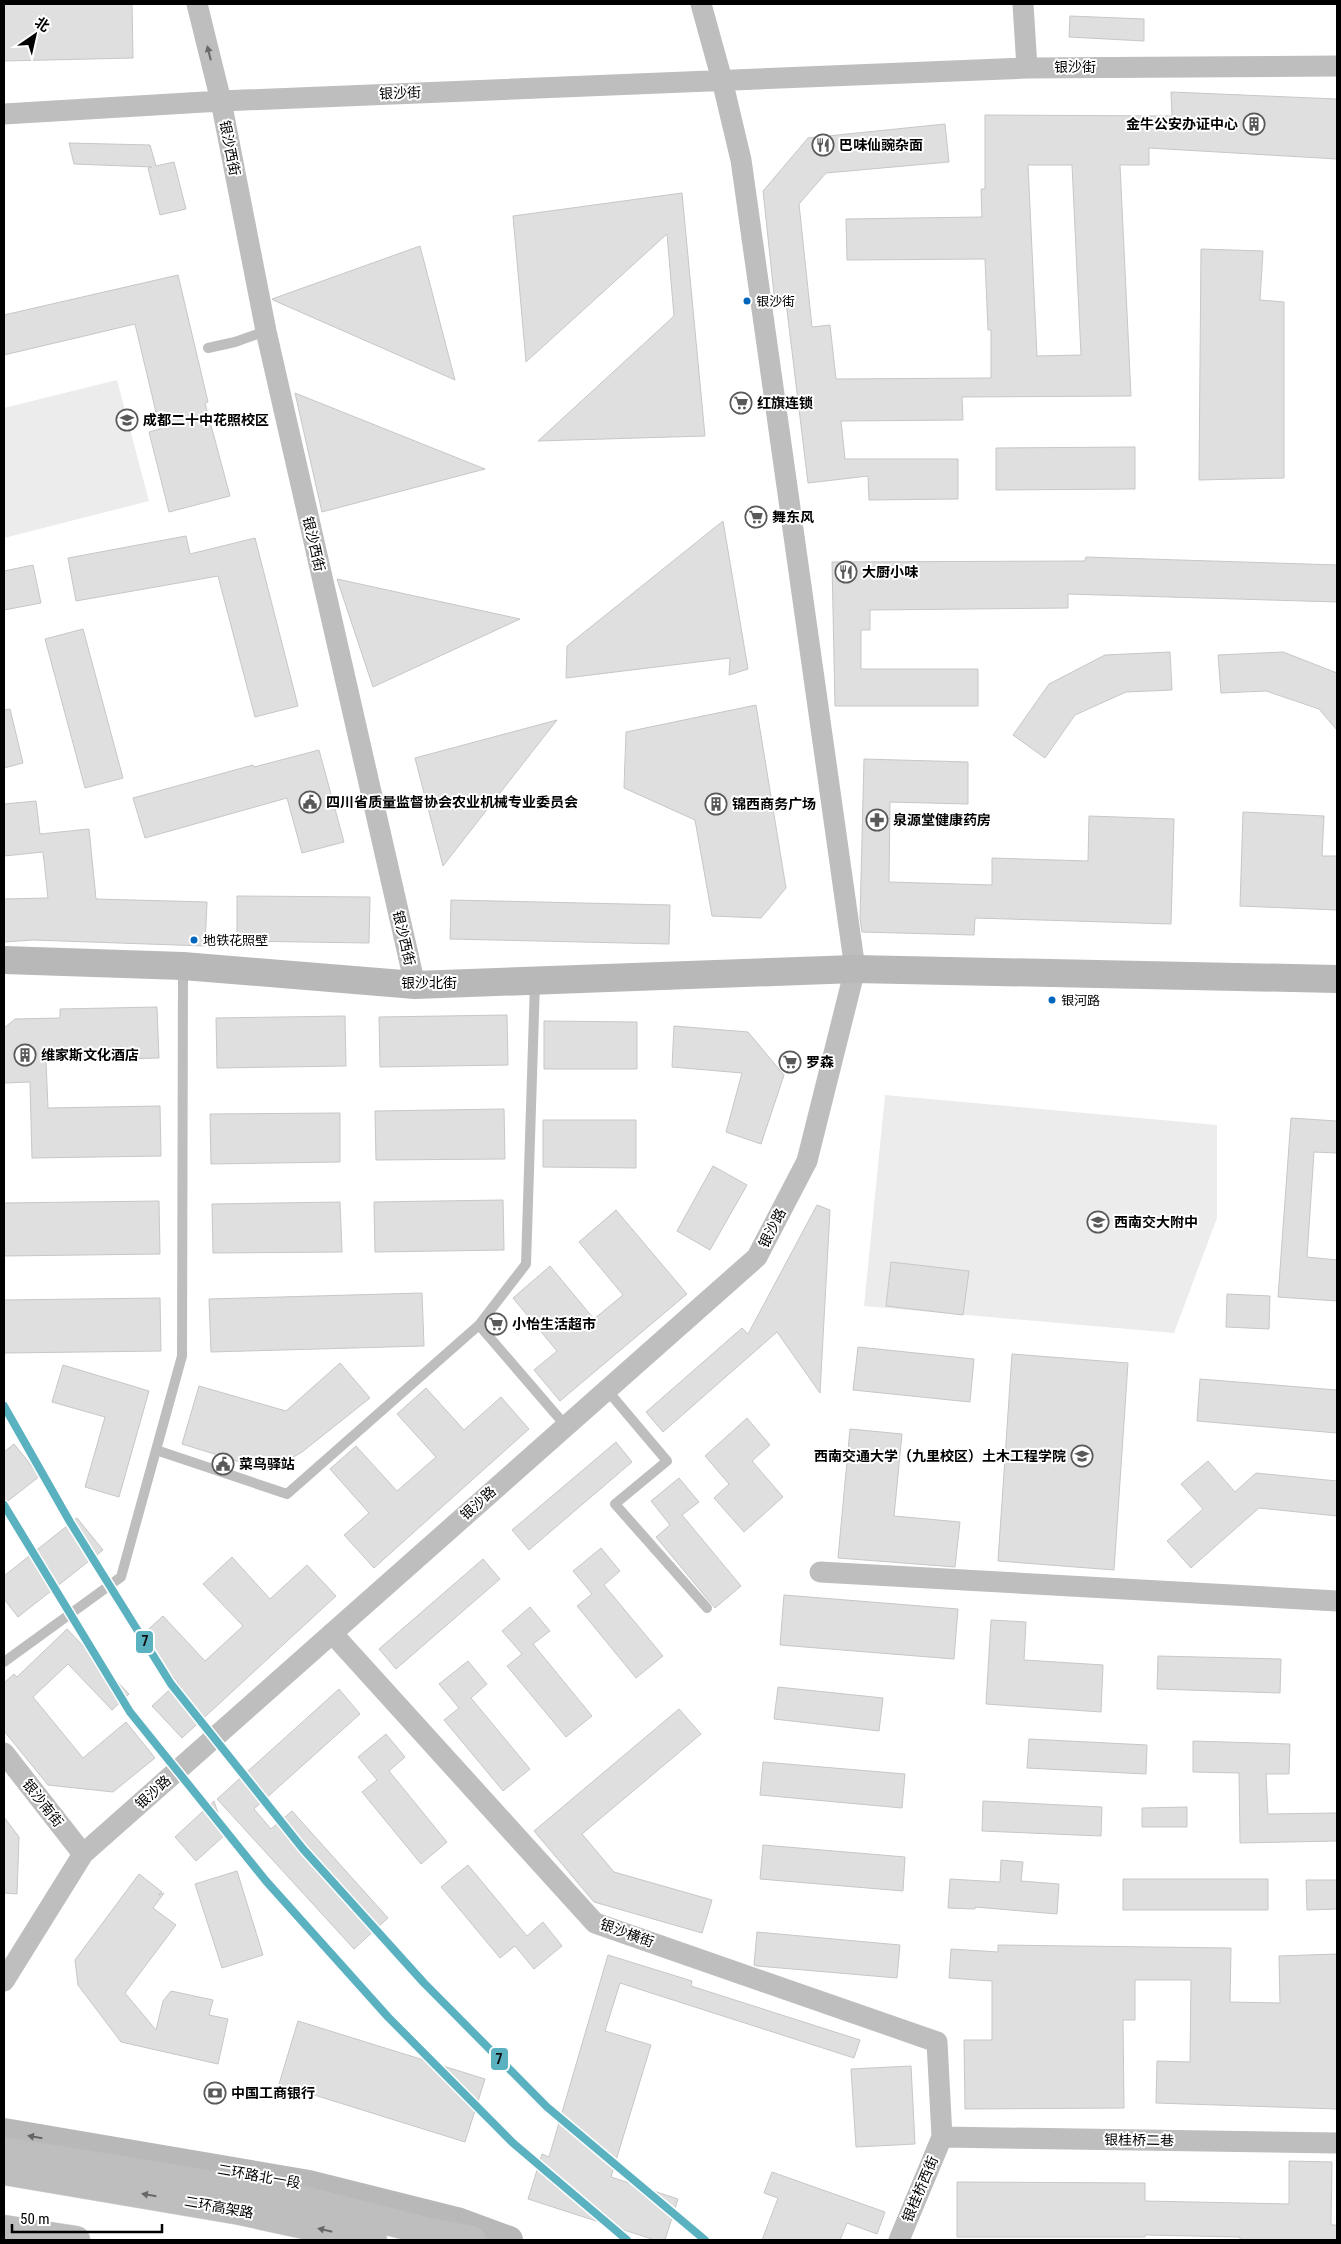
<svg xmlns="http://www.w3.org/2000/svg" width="1341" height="2244" font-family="'Roboto Condensed','Noto Sans SC',sans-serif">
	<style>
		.green { fill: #ececec }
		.building { fill: #dfdfdf; stroke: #c7c7c7; fill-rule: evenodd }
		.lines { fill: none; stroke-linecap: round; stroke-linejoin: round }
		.highway-casing { stroke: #dbdbdb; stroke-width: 29 }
		.lane { stroke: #bebebe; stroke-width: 10 }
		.street { stroke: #bebebe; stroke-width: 21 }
		.secondary { stroke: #b8b8b8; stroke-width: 28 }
		.highway { stroke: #bebebe; stroke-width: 28 }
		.metro-1-casing { stroke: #fff; stroke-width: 11 }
		.metro-1 { stroke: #5ab2c1; stroke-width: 8 }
		.oneway { fill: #686868 }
		.oneway2 { fill: #656565 }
		.bus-dot { fill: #0065bd; stroke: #fff; stroke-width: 2 }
		.labels { text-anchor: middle; stroke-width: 4; stroke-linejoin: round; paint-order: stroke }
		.bus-label { font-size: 13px; fill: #000; stroke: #fff; text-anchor: start }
		.street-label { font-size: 14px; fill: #000; stroke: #fff }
		.poi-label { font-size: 14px; font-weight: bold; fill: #000; stroke: #fff; text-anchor: start }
		.line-badge { stroke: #fff; stroke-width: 2 }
		.pale-badge-label { font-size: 14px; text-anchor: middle; font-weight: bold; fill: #111 }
	</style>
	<rect width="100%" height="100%" fill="#fff"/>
	<!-- green -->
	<path class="green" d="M117 380 149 501 4 538V408Z
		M885 1095 1217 1125V1218L1174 1333 864 1306Z"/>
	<!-- building -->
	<path class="building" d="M4 4H132L133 58 4 61Z
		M1070 16 1144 19V41L1069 37Z
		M1171 92 1337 99V159L1149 148V165H1120L1131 396 962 397 963 420 841 421 845 459H958V499L869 500 868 476 808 483 786 302 775 303 763 191 808 138 945 124 949 162 826 173 799 204 812 327 830 325 836 379 991 378V330H988L985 259 847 260 846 219 982 217 981 189H985V115L1172 116ZM1028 165H1072L1081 355 1037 356Z
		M69 143 150 145 156 166 174 162 186 209 160 215 148 168 152 167 74 164Z
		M682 193 705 436 538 441 674 316 667 234 526 362 513 216Z
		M420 246 455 380 273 300 272 299Z
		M1201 249 1263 251 1260 300 1284 302V478L1199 480Z
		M178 275 208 402 205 403 230 496 169 512 149 432 160 429 135 324 4 355V315Z
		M295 393 485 469 322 512Z
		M1135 447V489L996 490V448Z
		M723 521 748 669 729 675 730 658 566 678 567 646Z
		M186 536 190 554 255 538 298 706 255 717 218 576 76 601 68 558Z
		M1086 557 1337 565V602L1068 594V608L870 610V630H861V669H978V706H835L832 562 1085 561Z
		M33 565 41 603 4 610V571Z
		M337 579 520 619 373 687Z
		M83 629 123 778 85 788 45 639Z
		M1170 652 1172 690 1126 692 1075 715 1045 758 1013 735 1049 684 1105 655Z
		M1283 652 1337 673V730L1319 709 1266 691 1221 693 1218 655Z
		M756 705 786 888 761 918 712 916 695 820 624 788 626 732Z
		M10 709 23 763 4 768V710Z
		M557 720 443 866 415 758Z
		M319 750 344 842 302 853 287 798 145 838 133 798 253 765 254 767Z
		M864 759 968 762V804L890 802 889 882 992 885V858L1088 861 1089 816 1174 819 1171 924 975 918 974 935 862 932 860 918Z
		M36 801 40 834 89 829 96 899 207 902 205 946 33 940 4 942V899L48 898 43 852 4 856V804Z
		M1243 812 1324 816 1322 856H1337V910L1240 906Z
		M237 896 370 897 369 943 237 941Z
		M451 900 670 905 669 944 450 939Z
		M157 1007 159 1058 46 1061 48 1108 160 1106 161 1156 32 1158 30 1082 4 1083V1028L15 1019 60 1018V1009Z
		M507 1015 508 1065 380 1067 379 1017Z
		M345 1016 346 1066 217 1068 216 1018Z
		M544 1021 637 1022V1069H544Z
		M674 1026 748 1032 784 1075 761 1144 726 1132 742 1073 672 1067Z
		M504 1109 505 1159 376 1160 375 1111Z
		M340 1113V1162L211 1164 210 1114Z
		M1291 1118 1337 1121V1153L1314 1152 1307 1257 1337 1260V1301L1278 1297Z
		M543 1120H636V1168L543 1167Z
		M713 1166 747 1185 710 1250 677 1231Z
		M503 1200 504 1250 375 1252 374 1202Z
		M159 1201 160 1254 4 1256V1203Z
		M340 1202 342 1252 213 1253 212 1204Z
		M817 1205 830 1210 820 1393 777 1332 663 1432 646 1412 742 1328 748 1334Z
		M616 1210 687 1294 560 1401 534 1370 557 1351 513 1298 550 1266 594 1319 623 1295 579 1242Z
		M891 1262 969 1271 963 1315 886 1306Z
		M422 1293 424 1346 211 1352 209 1299Z
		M1227 1294 1270 1296 1269 1329 1226 1327Z
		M160 1298 161 1351 4 1353V1300Z
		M858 1347 974 1359 970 1402 853 1390Z
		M1012 1354 1128 1363 1114 1570 998 1561Z
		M340 1363 370 1398 302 1452 269 1471 182 1444 199 1386 286 1411Z
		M63 1365 149 1391 119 1497 85 1487 105 1417 52 1402Z
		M1200 1379 1337 1390V1433L1197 1421Z
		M426 1388 464 1430 501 1397 529 1429 374 1568 344 1535 369 1513 330 1469 356 1446 397 1491 436 1457 397 1414Z
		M747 1418 770 1445 752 1461 783 1497 744 1532 714 1498 729 1484 705 1456Z
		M850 1429 902 1434 894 1516 960 1522 955 1567 838 1558Z
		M616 1442 632 1462 529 1550 512 1530Z
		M14 1444 40 1476 4 1504V1452Z
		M1208 1461 1235 1492 1256 1473 1337 1481V1516L1259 1508 1191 1568 1167 1541 1203 1509 1181 1484Z
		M679 1478 699 1502 682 1515 741 1586 715 1608 656 1537 670 1525 651 1501Z
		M77 1518 103 1550 18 1617 4 1599V1576Z
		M601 1548 620 1571 604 1585 663 1656 636 1678 577 1606 592 1594 573 1571Z
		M232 1557 270 1599 307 1565 336 1596 182 1738 152 1706 178 1682 138 1639 163 1616 205 1661 243 1626 203 1584Z
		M483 1559 500 1579 396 1669 379 1649Z
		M784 1595 958 1609 954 1659 780 1645Z
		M530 1607 550 1631 533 1644 592 1716 566 1737 507 1666 522 1654 502 1631Z
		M991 1620 1026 1622 1024 1660 1103 1665 1101 1712 986 1704Z
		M67 1629 129 1694 112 1710 68 1664 33 1697 83 1758 126 1722 155 1758 113 1792 48 1785 4 1731V1683L14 1674 17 1677Z
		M1158 1656 1281 1659 1280 1693 1157 1689Z
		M468 1661 487 1684 471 1698 530 1769 503 1791 444 1720 459 1708 439 1684Z
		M778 1687 883 1698 879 1731 774 1719Z
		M339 1689 360 1714 254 1809 271 1829 292 1811 388 1918 354 1949 217 1799Z
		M679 1709 701 1734 582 1834 614 1872 712 1900 702 1933 594 1902 534 1831Z
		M386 1734 405 1757 389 1771 447 1842 421 1864 362 1792 377 1780 358 1757Z
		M1029 1739 1147 1745 1146 1774 1027 1768Z
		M1193 1741 1290 1744 1289 1774H1266L1268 1814 1337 1813V1841L1240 1843 1239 1773 1193 1772Z
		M763 1762 905 1774 902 1808 760 1795Z
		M214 1801 225 1835 196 1861 175 1837Z
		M983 1801 1102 1807 1101 1836 982 1831Z
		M1187 1807V1827H1142V1808Z
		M4 1817 19 1837 17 1894 4 1893Z
		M763 1845 905 1857 903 1891 760 1879Z
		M1001 1860 1023 1862 1021 1881 1059 1884 1057 1914 975 1907V1909L948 1908 950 1879 1000 1882Z
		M468 1865 527 1936 543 1922 562 1946 534 1969 515 1946 500 1958 441 1887Z
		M237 1871 263 1955 222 1968 195 1884Z
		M139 1874 162 1892 158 1895 164 1893 153 1908 176 1925 125 1993 156 2030 163 2001 171 1991 213 2000 209 2015 228 2019 218 2064 121 2042 78 1985 75 1960Z
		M1123 1879H1268V1910H1123Z
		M1306 1880H1337V1909L1307 1910Z
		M757 1932 900 1945 897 1978 757 1966 754 1965Z
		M998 1945 1231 1948 1230 2002 1280 2003 1279 1956 1337 1954V2109L1156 2103 1157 2061 1190 2062 1191 1980H1135V2020H1123L1124 2108 965 2109 964 2040H992V1981L949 1978 951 1949 998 1952Z
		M608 1955 692 1981 691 1986 860 2040 854 2058 620 1983 605 2031 651 2045 611 2177 678 2199 665 2240H655L528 2199 542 2154 549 2157Z
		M298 2021 485 2079 465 2142 279 2084Z
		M911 2066 915 2144 856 2147 851 2069Z
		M1289 2161 1332 2162 1331 2225H1337V2240H1240V2237L1145 2235V2237H957V2182L1145 2183V2201L1289 2204Z
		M772 2172 885 2212 877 2234 847 2223 840 2240H762L778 2198 764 2193Z"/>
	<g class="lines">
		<!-- highway casing -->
		<g class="highway-casing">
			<path id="highway" d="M4 2151 296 2198 430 2232 472 2240
				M4 2171 240 2211 373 2240
				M4 2229 76 2240"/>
		</g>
		<!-- lane -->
		<path class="lane" d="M208 348 235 342 266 331
			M479 1325 526 1264 535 982
			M607 1390 667 1461 615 1504 707 1608
			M156 1450 287 1494 479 1325 565 1425
			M4 1662 121 1577 182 1356 183 967"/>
		<!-- street -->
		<path class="street" d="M197 4 221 101 266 331 415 985
			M1023 4 1027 68
			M4 114 221 101 1027 68 1337 66
			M820 1572 1337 1601
			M332 1633 595 1923 937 2042 942 2137 899 2240
			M4 1753 83 1854
			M4 1981 83 1854 757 1257 807 1161 855 969 741 160 722 80 701 4
			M942 2137 1337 2143"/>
		<!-- secondary -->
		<path class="secondary" d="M4 960 183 966 415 985 855 969 1337 979
			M4 2132 309 2184 457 2221 509 2240"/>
		<!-- highway -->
		<use href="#highway" class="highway"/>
		<!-- metro-1 casing -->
		<g class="metro-1-casing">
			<path id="metro-1" d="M4 1406 70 1522 171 1684 303 1849 424 1983 547 2107 705 2240
				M4 1505 130 1712 266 1881 388 2017 513 2143 627 2240"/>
		</g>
		<!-- metro-1 -->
		<use href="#metro-1" class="metro-1"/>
	</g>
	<!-- one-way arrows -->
	<defs><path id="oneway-solid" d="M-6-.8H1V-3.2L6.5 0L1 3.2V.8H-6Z" transform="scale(1.25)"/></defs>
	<g class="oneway">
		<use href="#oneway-solid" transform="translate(209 53) rotate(-104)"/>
		<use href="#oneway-solid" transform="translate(149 2195) rotate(-170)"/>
		<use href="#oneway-solid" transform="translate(325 2230) rotate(-167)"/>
	</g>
	<use class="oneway2" href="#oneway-solid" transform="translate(35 2137) rotate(-170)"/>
	<!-- icons -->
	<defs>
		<g id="building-ring" transform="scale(1.125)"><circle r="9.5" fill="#fff" stroke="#595959" stroke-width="1.5"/><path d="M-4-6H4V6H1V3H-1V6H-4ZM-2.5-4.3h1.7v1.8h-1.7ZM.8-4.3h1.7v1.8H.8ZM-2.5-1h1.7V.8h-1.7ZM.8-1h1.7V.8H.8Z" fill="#595959"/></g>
		<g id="restaurant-ring" transform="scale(1.125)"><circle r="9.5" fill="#fff" stroke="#595959" stroke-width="1.5"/><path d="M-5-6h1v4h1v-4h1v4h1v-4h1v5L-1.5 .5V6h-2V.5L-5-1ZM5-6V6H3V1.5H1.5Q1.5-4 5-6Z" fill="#595959"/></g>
		<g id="supermarket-ring" transform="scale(1.125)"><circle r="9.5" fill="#fff" stroke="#595959" stroke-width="1.5"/><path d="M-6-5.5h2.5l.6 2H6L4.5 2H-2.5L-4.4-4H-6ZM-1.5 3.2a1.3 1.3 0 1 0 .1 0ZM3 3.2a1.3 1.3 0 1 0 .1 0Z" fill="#595959"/></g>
		<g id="school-ring" transform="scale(1.125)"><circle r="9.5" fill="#fff" stroke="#595959" stroke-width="1.5"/><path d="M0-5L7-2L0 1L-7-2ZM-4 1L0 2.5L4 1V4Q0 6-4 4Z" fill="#595959"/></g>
		<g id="civic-ring" transform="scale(1.125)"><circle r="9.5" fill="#fff" stroke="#595959" stroke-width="1.5"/><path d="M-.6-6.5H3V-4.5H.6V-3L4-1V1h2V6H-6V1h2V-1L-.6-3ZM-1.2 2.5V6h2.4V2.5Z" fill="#595959"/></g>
		<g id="pharmacy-ring" transform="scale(1.125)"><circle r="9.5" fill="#fff" stroke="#595959" stroke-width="1.5"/><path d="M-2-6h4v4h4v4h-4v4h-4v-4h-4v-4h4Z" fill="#595959"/></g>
		<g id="university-ring" transform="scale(1.125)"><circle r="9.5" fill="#fff" stroke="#595959" stroke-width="1.5"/><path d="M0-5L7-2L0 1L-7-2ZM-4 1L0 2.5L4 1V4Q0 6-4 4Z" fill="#595959"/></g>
		<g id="bank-ring" transform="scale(1.125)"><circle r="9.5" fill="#fff" stroke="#595959" stroke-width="1.5"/><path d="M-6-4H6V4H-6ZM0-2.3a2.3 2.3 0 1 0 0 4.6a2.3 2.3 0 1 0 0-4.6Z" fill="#595959"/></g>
	</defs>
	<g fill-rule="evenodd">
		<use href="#building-ring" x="1254" y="124"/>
		<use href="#restaurant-ring" x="823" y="145"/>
		<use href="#supermarket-ring" x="741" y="403"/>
		<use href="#school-ring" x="127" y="420"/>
		<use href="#supermarket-ring" x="756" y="517"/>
		<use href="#restaurant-ring" x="846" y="572"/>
		<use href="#civic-ring" x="310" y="802"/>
		<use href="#building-ring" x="716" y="804"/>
		<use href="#pharmacy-ring" x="877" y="820"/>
		<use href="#building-ring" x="25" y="1055"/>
		<use href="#supermarket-ring" x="790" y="1062"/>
		<use href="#school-ring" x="1098" y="1222"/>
		<use href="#supermarket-ring" x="496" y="1324"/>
		<use href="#university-ring" x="1082" y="1456"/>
		<use href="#civic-ring" x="223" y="1464"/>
		<use href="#bank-ring" x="215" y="2093"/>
	</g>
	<!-- markers -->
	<g class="bus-dot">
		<circle cx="747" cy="301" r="4.5"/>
		<circle cx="194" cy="940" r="4.5"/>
		<circle cx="1052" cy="1000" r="4.5"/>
	</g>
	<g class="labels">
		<!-- bus labels -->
		<g class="bus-label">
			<text x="756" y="306">银沙街</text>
			<text x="203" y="945">地铁花照壁</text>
			<text x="1061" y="1005">银河路</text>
		</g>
		<!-- street labels -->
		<g class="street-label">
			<text x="1075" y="72">银沙街</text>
			<text transform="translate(400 93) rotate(-2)" y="5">银沙街</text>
			<text transform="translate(230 148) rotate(79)" y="5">银沙西街</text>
			<text transform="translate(314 544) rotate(77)" y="5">银沙西街</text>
			<text transform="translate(404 938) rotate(77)" y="5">银沙西街</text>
			<text x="429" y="988">银沙北街</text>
			<text transform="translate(772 1228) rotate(-63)" y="5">银沙路</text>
			<text transform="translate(478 1503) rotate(-42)" y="5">银沙路</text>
			<text transform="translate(153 1792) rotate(-42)" y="5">银沙路</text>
			<text transform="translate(43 1803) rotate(52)" y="5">银沙南街</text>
			<text transform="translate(627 1933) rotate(20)" y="5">银沙横街</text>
			<text transform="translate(1139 2140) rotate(1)" y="5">银桂桥二巷</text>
			<text transform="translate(259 2176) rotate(10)" y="5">二环路北一段</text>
			<text transform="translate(920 2189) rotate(-67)" y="5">银桂桥西街</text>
			<text transform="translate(219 2207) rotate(10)" y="5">二环高架路</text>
		</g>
		<!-- poi labels -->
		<g class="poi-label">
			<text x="1238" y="129" text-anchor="end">金牛公安办证中心</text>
			<text x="839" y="150">巴味仙豌杂面</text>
			<text x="757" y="408">红旗连锁</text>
			<text x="143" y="425">成都二十中花照校区</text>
			<text x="772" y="522">舞东风</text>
			<text x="862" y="577">大厨小味</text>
			<text x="326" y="807">四川省质量监督协会农业机械专业委员会</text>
			<text x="732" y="809">锦西商务广场</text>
			<text x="893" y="825">泉源堂健康药房</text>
			<text x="41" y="1060">维家斯文化酒店</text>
			<text x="806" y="1067">罗森</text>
			<text x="1114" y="1227">西南交大附中</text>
			<text x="512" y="1329">小怡生活超市</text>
			<text x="1066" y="1461" text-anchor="end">西南交通大学（九里校区）土木工程学院</text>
			<text x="239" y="1469">菜鸟驿站</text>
			<text x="231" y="2098">中国工商银行</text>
		</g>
	</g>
	<g class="line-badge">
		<rect x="135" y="1630" width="19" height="24" rx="5" fill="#5ab2c1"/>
		<rect x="490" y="2047" width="19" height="24" rx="5" fill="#5ab2c1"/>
	</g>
	<g class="pale-badge-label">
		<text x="145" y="1646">7</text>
		<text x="499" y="2064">7</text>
	</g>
	<!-- border -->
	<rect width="1341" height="2244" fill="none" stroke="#000000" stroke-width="10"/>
	<!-- north arrow -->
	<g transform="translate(35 35) rotate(34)" stroke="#ffffff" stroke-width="4" paint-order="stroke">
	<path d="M0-4L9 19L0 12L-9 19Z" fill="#000000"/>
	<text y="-8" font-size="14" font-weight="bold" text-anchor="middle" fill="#000000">北</text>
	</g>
	<!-- scale -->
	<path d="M12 2224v8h150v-8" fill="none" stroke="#000000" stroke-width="2.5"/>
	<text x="20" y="2224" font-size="15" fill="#000000" stroke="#ffffff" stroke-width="4" paint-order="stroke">50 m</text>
</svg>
